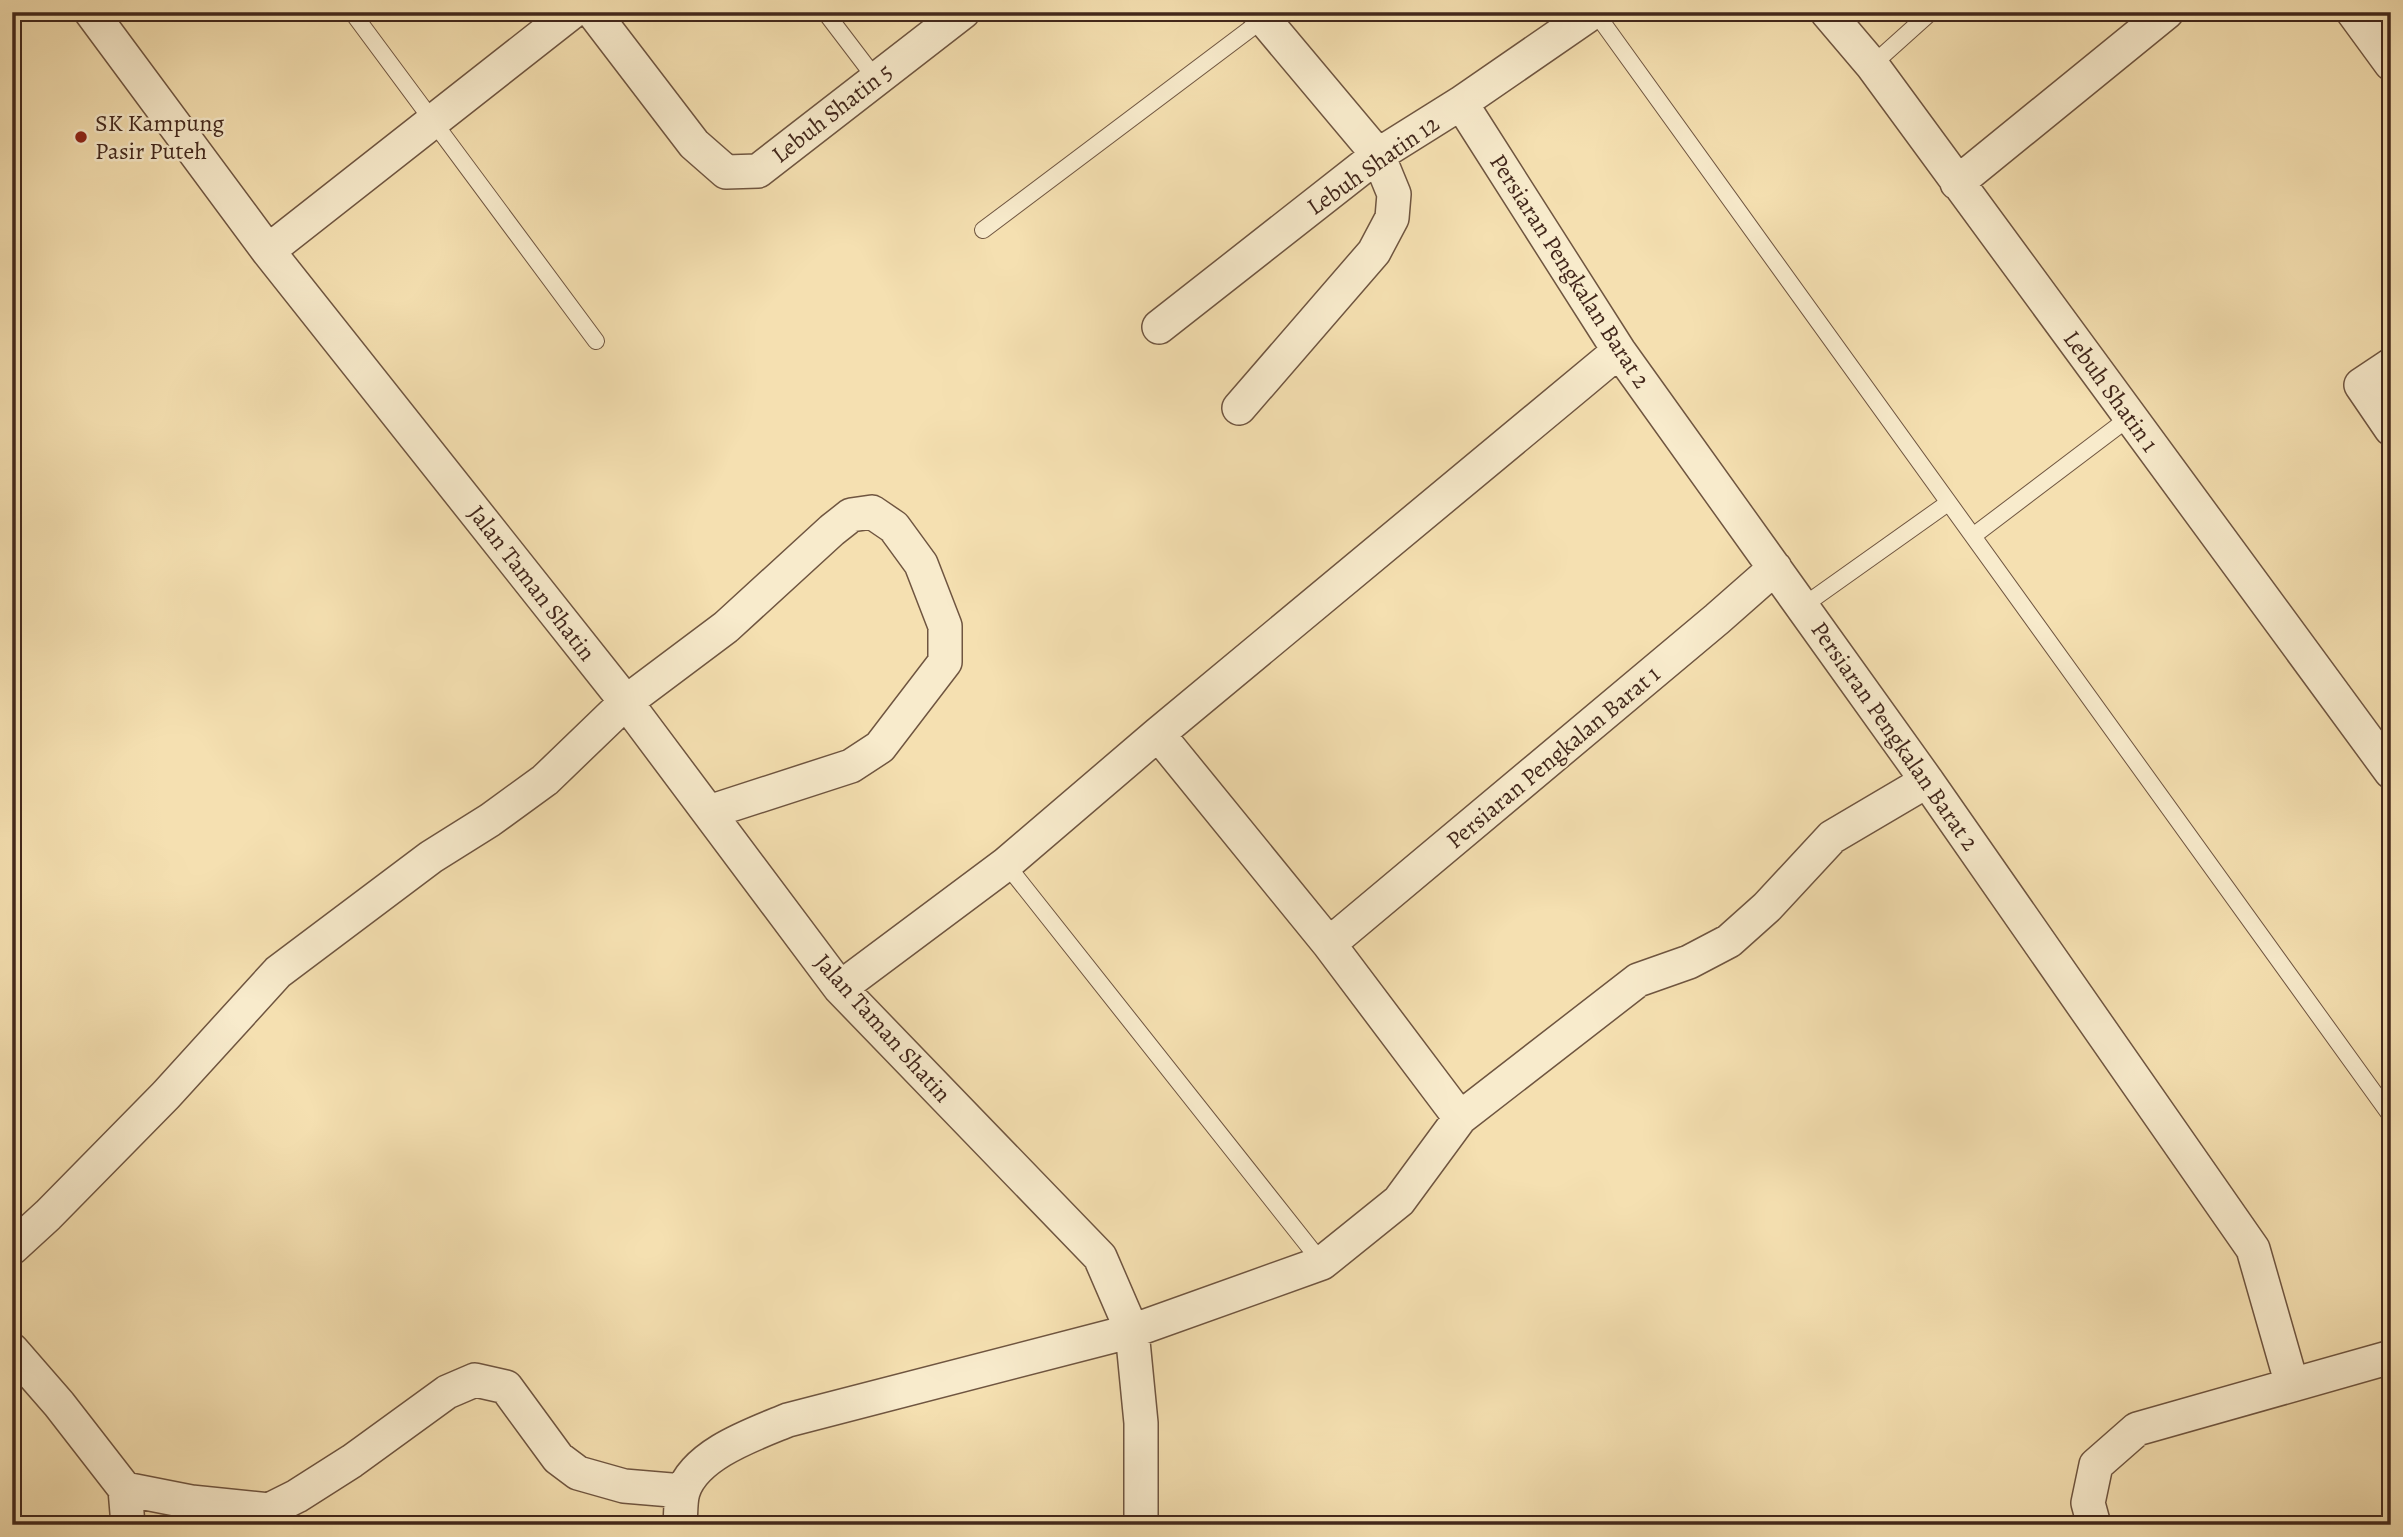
<svg xmlns="http://www.w3.org/2000/svg" width="2403" height="1537" font-family="Alegreya,serif">
	<style>
		.lines { fill: none; stroke-linecap: round; stroke-linejoin: round }
		.service-casing { stroke: #6f5540; stroke-width: 18 }
		.minor-casing { stroke: #6f5540; stroke-width: 36 }
		.service { stroke: #f8ebcc; stroke-width: 16 }
		.minor { stroke: #f8ebcc; stroke-width: 33 }
		.poi-dot { fill: #8f2418; stroke: #f8ebcc; stroke-width: 2.5 }
		.labels { text-anchor: middle; stroke-width: 5; stroke-linejoin: round; paint-order: stroke }
		.street-label { font-size: 24px; fill: #42271b; stroke: #f8ebcc }
		.poi-label { font-size: 24px; fill: #42271b; stroke: #f8ebcc; text-anchor: start }
	</style>
	<rect width="100%" height="100%" fill="#f5e0b1"/>
	<filter id="stains"><feTurbulence type="fractalNoise" baseFrequency=".00286" numOctaves="4"/><feColorMatrix values="0 0 0 0 .2 0 0 0 0 .09 0 0 0 0 .02 0 0 0 .5 -.17"/></filter>
	<radialGradient id="worn" r=".72"><stop offset=".6" stop-color="#630" stop-opacity="0"/><stop offset="1" stop-color="#630" stop-opacity=".3"/></radialGradient>
	<g class="lines">
		<!-- service casing -->
		<g class="service-casing">
			<path id="service" d="M352 12 596 341
				M825 12 876 79
				M1595 12 2391 1116
				M1872 65 1931 12
				M983 230 1266 17
				M1973 536 2130 417
				M1803 606 1948 503
				M1006 864 1322 1263"/>
		</g>
		<!-- minor casing -->
		<g class="minor-casing">
			<path id="minor" d="M91 12 268 251 626 702 840 988 1100 1257 1132 1331 1141 1423V1525
				M593 12 694 144 726 172 758 171 963 12
				M1827 12 1872 65 2391 772
				M2353 12 2391 64
				M1461 103 1619 351 1927 781 2253 1249 2292 1385
				M1957 183 2167 12
				M268 251 572 12
				M1159 327 1378 155 1461 103 1593 12
				M2391 365 2361 385 2391 429
				M1239 408 1374 252 1392 218 1394 194 1378 155 1258 12
				M1329 944 1717 619 1775 568
				M840 988 1006 864 1158 734 1619 351
				M1460 1118 1638 980 1689 962 1729 941 1767 907 1832 837 1927 781
				M12 1248 48 1215 166 1095 278 972 431 857 490 820 545 780 626 702 726 627 832 530 851 515 872 512 894 527 921 564 945 626V662L880 747 851 766 709 812
				M12 1350 59 1404 125 1489 128 1525
				M125 1489 191 1502 269 1510 297 1496 352 1461 447 1392 475 1380 506 1387 558 1458 578 1473 624 1486 683 1491
				M680 1525C681 1515 680 1502 683 1492 695 1454 754 1434 788 1420L1132 1331 1322 1263 1399 1201 1460 1118 1329 944 1158 734
				M2094 1525 2088 1503 2096 1465 2137 1429 2391 1357"/>
		</g>
		<!-- service -->
		<use href="#service" class="service"/>
		<!-- minor -->
		<use href="#minor" class="minor"/>
	</g>
	<!-- markers -->
	<circle class="poi-dot" cx="81" cy="137" r="7"/>
	<g class="labels">
		<!-- street labels -->
		<g class="street-label">
			<text transform="translate(832 113) rotate(-38)" y="8">Lebuh Shatin 5</text>
			<text transform="translate(1373 165) rotate(-35)" y="8">Lebuh Shatin 12</text>
			<text transform="translate(1570 271) rotate(57)" y="8">Persiaran Pengkalan Barat 2</text>
			<text transform="translate(2111 391) rotate(54)" y="8">Lebuh Shatin 1</text>
			<text transform="translate(532 583) rotate(52)" y="8">Jalan Taman Shatin</text>
			<text transform="translate(1895 736) rotate(55)" y="8">Persiaran Pengkalan Barat 2</text>
			<text transform="translate(1553 757) rotate(-40)" y="8">Persiaran Pengkalan Barat 1</text>
			<text transform="translate(883 1028) rotate(48)" y="8">Jalan Taman Shatin</text>
		</g>
		<!-- poi labels -->
		<g class="poi-label">
			<text x="95" y="131">SK Kampung<tspan x="95" dy="28">Pasir Puteh</tspan></text>
		</g>
	</g>
	<!-- margin -->
	<rect width="2403" height="1537" fill="none" stroke="#f5e0b1" stroke-width="42"/>
	<rect x="14" y="14" width="2375" height="1509" fill="none" stroke="#42271b" stroke-width="3.5"/>
	<rect x="21" y="21" width="2361" height="1495" fill="none" stroke="#42271b" stroke-width="2"/>
	<rect width="100%" height="100%" filter="url(#stains)"/>
	<rect width="100%" height="100%" fill="url(#worn)"/>
</svg>
